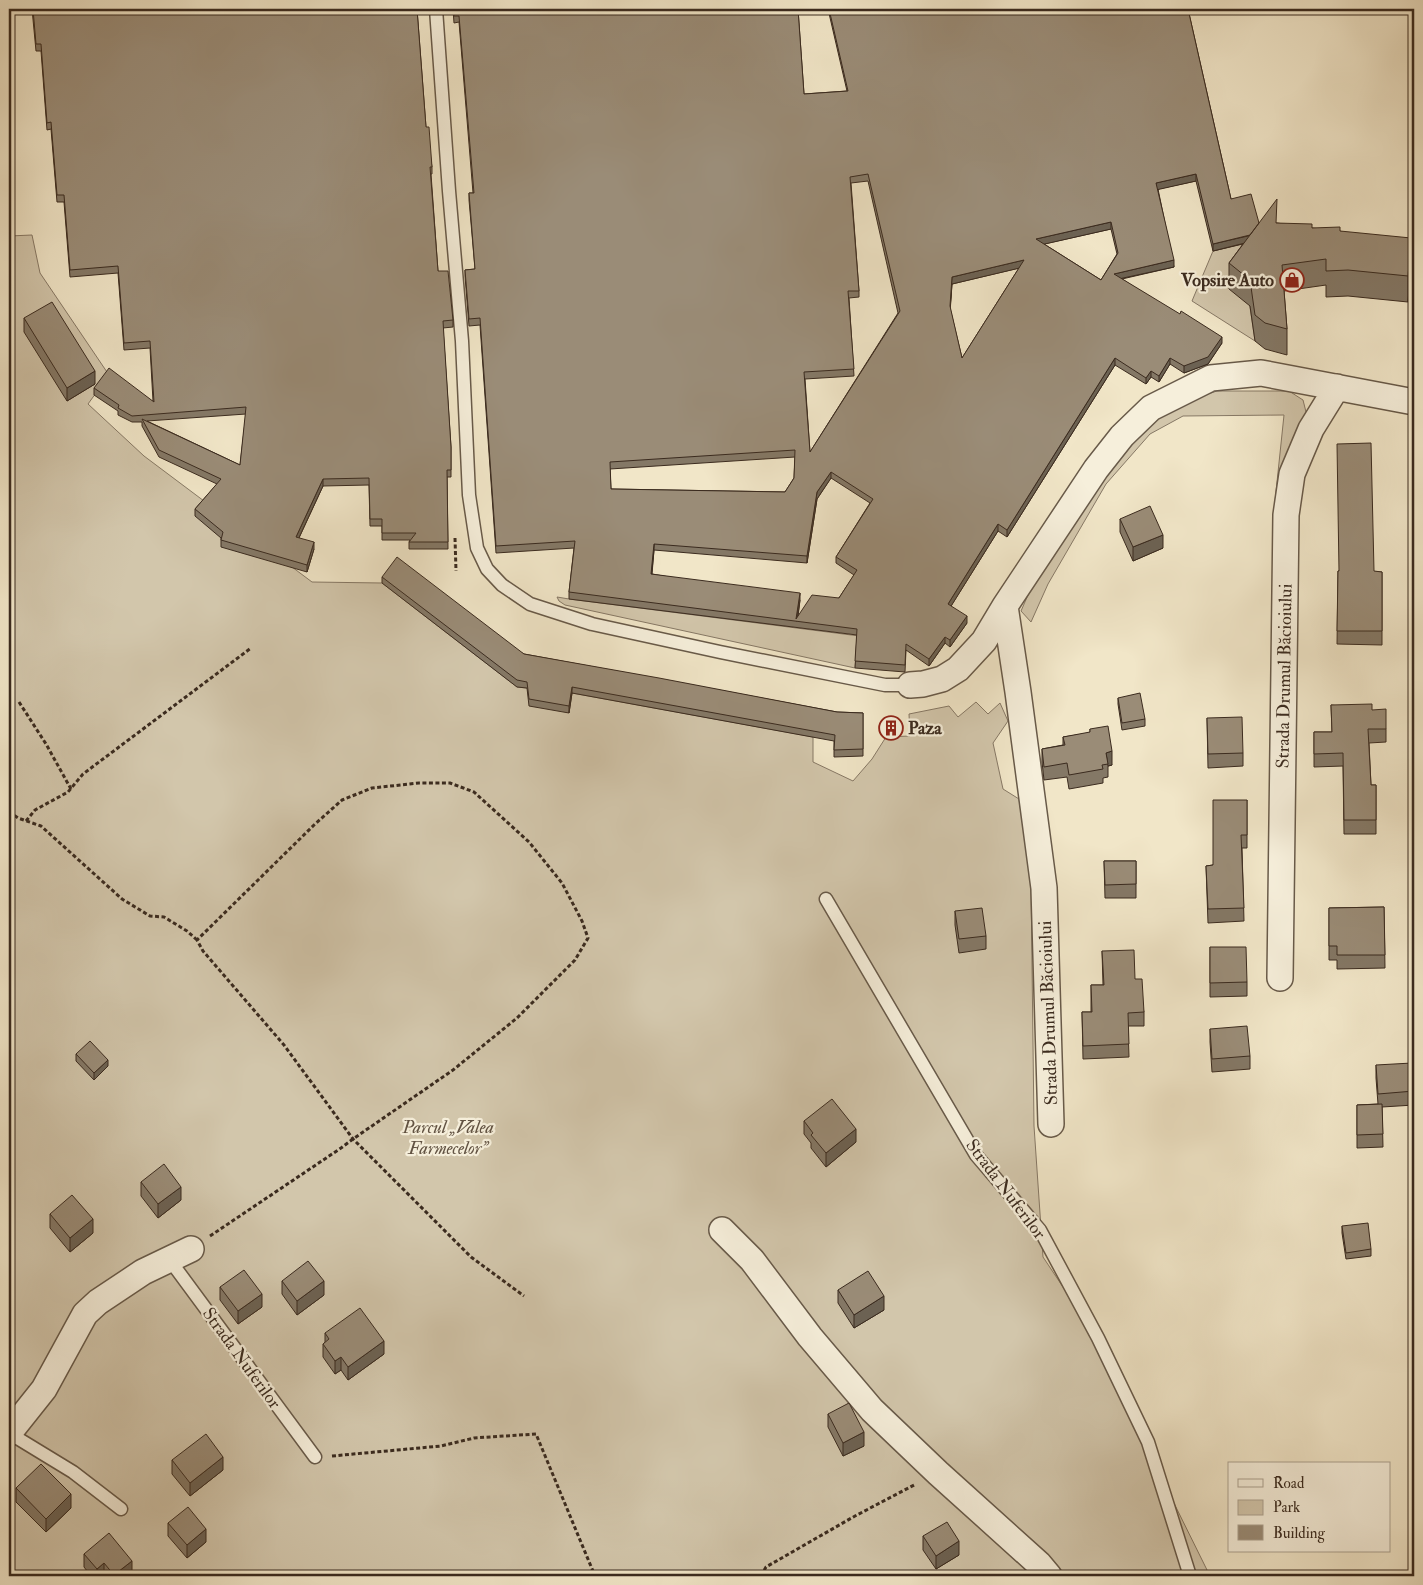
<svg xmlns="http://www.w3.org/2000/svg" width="1423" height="1585" font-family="'IM FELL Double Pica',serif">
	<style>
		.green { fill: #d2c6ab; stroke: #867865 }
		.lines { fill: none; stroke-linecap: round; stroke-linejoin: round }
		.lane-casing { stroke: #685a49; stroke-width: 15 }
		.street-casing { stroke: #685a49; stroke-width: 28 }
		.path { stroke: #3b2b1f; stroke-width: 3; stroke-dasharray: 4 2.5; stroke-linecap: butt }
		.lane { stroke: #f6efdb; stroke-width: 12 }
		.street { stroke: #f6efdb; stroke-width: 25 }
		.wall { fill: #847866; stroke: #3b2b1f; fill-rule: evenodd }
		.shaded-wall { fill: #6c6253; stroke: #3b2b1f }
		.building { fill: #9a8c77; stroke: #3b2b1f; fill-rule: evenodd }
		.labels { text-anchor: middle; stroke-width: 4.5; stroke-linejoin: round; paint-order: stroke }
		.poi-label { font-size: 18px; font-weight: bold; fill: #3b2b1f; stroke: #f6efdb; text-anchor: end }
		.street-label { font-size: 18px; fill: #3b2b1f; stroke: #f6efdb }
		.park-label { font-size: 18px; font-style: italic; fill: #615242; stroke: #f6efdb }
	</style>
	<rect width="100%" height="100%" fill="#f1e6c8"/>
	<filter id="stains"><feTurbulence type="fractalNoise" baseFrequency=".004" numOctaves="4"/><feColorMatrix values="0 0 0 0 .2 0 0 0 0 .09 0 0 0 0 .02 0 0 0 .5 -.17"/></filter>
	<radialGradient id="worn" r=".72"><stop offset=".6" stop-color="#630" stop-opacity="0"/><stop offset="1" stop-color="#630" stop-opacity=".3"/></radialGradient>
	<!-- green -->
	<path class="green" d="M32 235 40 273 109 375 88 404 144 456 312 582 382 583 517 687 572 693 813 737V762L853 781 872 759 886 737 910 736 909 714 949 706 958 717 976 702 988 714 1000 703 1008 721 993 743 1003 789 1019 799 1031 881 1034 1126 1043 1257 1079 1311 1210 1576H9V236Z
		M1261 239 1244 267 1255 341 1192 301 1213 251Z
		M1217 391H1289L1303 400 1306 412 1305 425 1275 501 1284 415 1183 416 1150 434 1106 484 1048 584 1031 622 1021 611 1038 572 1110 466 1137 434 1164 412 1192 399Z
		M557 597 569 599 906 642 857 646 855 668 565 605 559 601Z"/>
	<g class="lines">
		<!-- lane casing -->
		<g class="lane-casing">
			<path id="lane" d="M436 9 449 191 462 341 469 495 477 548 487 569 502 585 530 604 592 624 720 652 885 685H910
				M826 899 976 1155 1040 1230 1098 1338 1148 1442 1190 1576
				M169 1259 315 1457
				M9 1433 73 1472 121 1509"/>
		</g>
		<!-- street casing -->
		<g class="street-casing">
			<path id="street" d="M1005 606 1018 692 1044 888 1051 1124
				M910 685 923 684 942 679 958 669 984 641 1005 606 1096 469 1122 436 1151 408 1211 378 1261 373 1414 402
				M1280 978 1286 515 1292 474 1311 429 1337 387
				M722 1230 752 1260 810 1337 872 1410 938 1473 1039 1564 1049 1576
				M9 1433 44 1389 85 1314 98 1302 143 1272 191 1249"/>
		</g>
		<!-- path -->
		<path class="path" d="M455 538 456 571
			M19 702 46 744 71 789
			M9 812 18 818 41 826 122 899 150 916 164 917 187 931 197 940
			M26 821 35 810 68 792 83 774 251 648
			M210 1236 341 1148 353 1139 453 1070 517 1018 575 960 588 938 582 921 562 883 529 842 474 792 450 783H419L372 788 342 800 314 825 197 940 203 951 284 1045 353 1139 471 1257 524 1296
			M332 1456 441 1446 474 1438 536 1434 595 1576
			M761 1576 766 1567 855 1516 916 1484"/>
		<!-- lane -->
		<use href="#lane" class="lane"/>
		<!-- street -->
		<use href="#street" class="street"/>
	</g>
	<!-- wall -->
	<path class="wall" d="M32 9H417L426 127 432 167V174H431L438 271 453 320V327L443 328 451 447V477H447L448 549H409V542L410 540H382V526H370L369 485 323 486 299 538 314 549 307 572 221 547V538L195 516V509L217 484 159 457 142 426V422H132L118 415V411L94 395V388L153 401 150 348 124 350 118 273 70 277 64 202H57L51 129 47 130 41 51H36ZM246 414 240 465 147 421Z
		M453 9H798L804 94 847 91 828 9H1188L1231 199 1259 223H1277L1312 228 1340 231 1411 265 1408 302 1348 296 1326 297V285L1284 291 1287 329V355L1265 349 1255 341 1250 306 1229 289V263L1243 244 1213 251 1196 181 1158 189 1174 267 1122 279 1222 343 1208 364 1184 373 1170 364 1159 382 1151 377 1146 384 1115 365 1007 537 998 531 951 606 967 623 950 647 945 643 929 666 906 650 905 672 855 668 857 635 569 599V592L574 548 496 553 480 325 469 326 465 276V270L475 269 469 200V193H473L459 22 454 23ZM868 181 898 313 810 452 805 379 854 376 849 298 859 297V291L851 183ZM1111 229 1117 254 1101 280 1044 244ZM1019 268 962 358 950 308 952 284ZM795 457 794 478 785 492 611 489 610 469ZM831 478 870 503 836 557V563L854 575 839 598 798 617 800 600 652 574 654 550 807 563 817 499Z
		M24 318 95 384 67 401 24 332Z
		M1120 519 1163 548 1133 561 1120 532Z
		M1338 571 1382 572V645L1337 644Z
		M382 577 524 654 837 712 863 713V756L834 757V741L572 693 569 713 529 706 527 688 517 687 382 583Z
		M1118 698 1145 719V726L1122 730 1118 704Z
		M1331 705 1372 710 1386 729V742L1369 743 1371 785H1376V834H1344L1343 766 1314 767V732H1332Z
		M1207 718 1243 753V766L1208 768Z
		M1090 729 1112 765 1108 766V777L1103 778V783L1069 789 1067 777 1044 780 1042 762V749L1063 745V737L1090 733Z
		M1247 800V848H1242L1244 921 1208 923 1206 866 1213 865Z
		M1104 861H1136V898H1105Z
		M1384 907 1385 968 1337 969V960H1329V908Z
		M955 911 986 936V949L959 953 955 925Z
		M1210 947 1247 982V996L1210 997Z
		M1102 951 1135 979 1144 1012V1026H1128L1129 1057 1083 1059 1082 1012H1091V985H1103Z
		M1210 1029 1250 1056V1069L1212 1072 1210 1042Z
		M76 1054 108 1066 94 1080 76 1061Z
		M1376 1065 1414 1091V1105L1382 1107 1383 1147 1357 1148V1105L1378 1104 1376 1078Z
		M804 1121 856 1142 826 1167 811 1148V1143L804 1134Z
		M141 1182 181 1200 158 1218 141 1196Z
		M50 1214 93 1233 70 1252 50 1228Z
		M1342 1226 1371 1249V1256L1346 1259 1342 1233Z
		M282 1281 324 1295 297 1315 282 1294Z
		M220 1287 262 1307 238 1324 220 1300Z
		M838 1290 884 1310 854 1328 838 1303Z
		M325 1333 384 1354 348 1380 341 1370 335 1374 323 1357V1344L325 1342Z
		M828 1414 864 1446 843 1456 828 1427Z
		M172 1460 223 1470 190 1496 172 1474Z
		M16 1488 71 1508 46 1532 16 1502Z
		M168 1523 206 1542 187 1558 168 1536Z
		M923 1536 959 1555 936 1569 923 1550Z
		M84 1554 132 1574 129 1576H91L84 1567Z"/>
	<!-- shaded-wall -->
	<path class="shaded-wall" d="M1196 174V181L1156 190V183Z
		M1111 222V229L1036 246V239Z
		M1261 233V239L1213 251V244Z
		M1411 238V265L1408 302V276Z
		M1024 260V267L952 284 950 313 952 277Z
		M1174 260V267L1114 280V274Z
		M1222 337V343L1208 364 1184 373V366Z
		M1115 358V365L1007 537V530Z
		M1170 358V364L1159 382V376Z
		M95 371V384L67 401V388Z
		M1151 371V377L1146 384V378Z
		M831 472V478L817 499 807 563V556L817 492Z
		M323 479V486L296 544V537Z
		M998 524V531L948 611V604Z
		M1163 535V548L1133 561V547Z
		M314 542V549L307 572V565Z
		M654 544V550L651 581V574Z
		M800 593V600L797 621H796Z
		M967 616V623L950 647V640Z
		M945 637V643L929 666V659Z
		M572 687V693L569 713V706Z
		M1112 751V765L1108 766 1106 753Z
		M108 1060V1066L94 1080V1073Z
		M856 1129V1142L826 1167V1153Z
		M181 1187V1200L158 1218V1204Z
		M93 1219V1233L70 1252V1238Z
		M324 1281V1295L297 1315V1301Z
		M262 1294V1307L238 1324V1311Z
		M884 1296V1310L854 1328V1315Z
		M384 1341V1354L348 1380V1367Z
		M341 1357V1370L335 1374V1361Z
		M864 1432V1446L843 1456V1443Z
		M223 1457V1470L190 1496V1483Z
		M71 1494V1508L46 1532V1519Z
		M206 1529V1542L187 1558V1545Z
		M959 1541V1555L936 1569V1556Z
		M132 1561V1574L129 1576H114V1575Z
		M104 1563V1576H97V1569Z"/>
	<!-- building -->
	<path class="building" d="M33 9H417L426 127H429L432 167H430L438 271H448L453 320 443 321 451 447V470H447L448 542H409L416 533H382V519H370L369 478 323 479 296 537 314 542 307 565 221 540 223 532 195 509 221 479 159 450 142 419 240 465 246 407 132 416 118 408 119 405 94 388 109 368 154 402 150 341 124 343 118 266 70 270 64 195H57L51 122 47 123 41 44H36Z
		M453 9H798L804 94 848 91 829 9H1188L1231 199 1251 194 1259 223 1250 235 1213 244 1196 174 1156 183 1174 260 1114 274 1180 314 1181 311 1222 337 1208 357 1184 366 1170 358 1159 376 1151 371 1146 378 1115 358 1007 530 998 524 948 604 967 616 950 640 945 637 929 659 906 644 905 665 855 661 857 629 569 592 575 541 496 546 480 318 469 319 465 270 475 269 469 193H474L459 16H454ZM868 174 900 311 810 452 804 372 854 369 848 291H859L850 177ZM1111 222 1118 253 1101 280 1036 239ZM1024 260 962 358 950 306 952 277ZM795 450 794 478 785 492 611 489 610 462ZM831 472 873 499 836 557 857 570 839 598 812 595 796 619 800 593 651 574 654 544 807 556 817 492Z
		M1277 199 1276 223 1312 224V228L1340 227V231L1411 238 1408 276 1348 270 1326 271V259L1282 265 1287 329 1265 323 1255 315 1250 280 1229 263Z
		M52 302 95 371 67 388 24 318Z
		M1371 443 1374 571 1382 572V631H1337L1338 571H1339L1337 444Z
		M1150 506 1163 535 1133 547 1120 519Z
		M397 557 524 654 659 678 837 712 863 713V749L834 750 835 735 572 687 569 706 529 699 527 682 517 680 382 577Z
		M1140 693 1145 719 1122 723 1118 698Z
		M1372 704V710L1386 709V729H1368L1371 785H1376V820H1344L1343 753 1314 754V732H1332L1331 705Z
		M1242 717 1243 753 1208 754 1207 718Z
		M1108 726 1112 751 1106 753 1108 764 1102 765 1103 769 1069 775 1067 763 1044 767 1042 749 1065 745 1063 737 1090 732V729Z
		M1213 800H1247V835H1241L1244 908 1208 909 1206 866 1213 865Z
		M1104 861H1136V884L1105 885Z
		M1384 907 1385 955H1337V946H1329V908Z
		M982 908 986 936 959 939 955 911Z
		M1210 947H1246L1247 982 1210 983Z
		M1134 950 1135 979H1142L1144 1012 1128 1013 1129 1044 1083 1046 1082 1012H1092L1091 985H1104L1102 951Z
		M1247 1026 1250 1056 1212 1059 1210 1029Z
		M90 1041 108 1060 94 1073 76 1054Z
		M1412 1063 1414 1091 1378 1094 1376 1065Z
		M832 1099 856 1129 826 1153 811 1135 813 1133 804 1121Z
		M1382 1104 1383 1134 1357 1135V1105Z
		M164 1164 181 1187 158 1204 141 1182Z
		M72 1195 93 1219 70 1238 50 1214Z
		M1368 1223 1371 1249 1346 1253 1342 1226Z
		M308 1261 324 1281 297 1301 282 1281Z
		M244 1270 262 1294 238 1311 220 1287Z
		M868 1271 884 1296 854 1315 838 1290Z
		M360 1308 384 1341 348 1367 341 1357 335 1361 323 1344 329 1339 325 1333Z
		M849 1403 864 1432 843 1443 828 1414Z
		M206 1434 223 1457 190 1483 172 1460Z
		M41 1464 71 1494 46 1519 16 1488Z
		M188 1507 206 1529 187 1545 168 1523Z
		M947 1522 959 1541 936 1556 923 1536Z
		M109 1533 132 1561 114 1575 104 1563 97 1569 84 1554Z"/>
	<!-- icons -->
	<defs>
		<g id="shop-ring" transform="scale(1.25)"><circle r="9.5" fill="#f6efdb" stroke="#8f2418" stroke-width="1.5"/><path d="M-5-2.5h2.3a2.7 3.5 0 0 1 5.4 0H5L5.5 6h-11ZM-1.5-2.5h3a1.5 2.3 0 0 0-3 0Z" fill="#8f2418"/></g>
		<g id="building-ring" transform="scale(1.25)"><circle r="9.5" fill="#f6efdb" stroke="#8f2418" stroke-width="1.5"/><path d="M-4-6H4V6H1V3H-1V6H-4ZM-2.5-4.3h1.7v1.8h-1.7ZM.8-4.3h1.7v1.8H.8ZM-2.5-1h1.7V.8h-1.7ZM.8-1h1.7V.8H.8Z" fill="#8f2418"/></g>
	</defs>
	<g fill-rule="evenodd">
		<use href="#shop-ring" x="1292" y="280"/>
		<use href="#building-ring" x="891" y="728"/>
	</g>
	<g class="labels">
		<!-- poi labels -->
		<g class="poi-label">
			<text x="1274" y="286">Vopsire Auto</text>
			<text x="908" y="734" text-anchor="start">Paza</text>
		</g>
		<!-- street labels -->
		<g class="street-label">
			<text transform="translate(1284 676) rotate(-89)" y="6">Strada Drumul Băcioiului</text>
			<text transform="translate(1048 1013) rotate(-92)" y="6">Strada Drumul Băcioiului</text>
			<text transform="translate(1006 1189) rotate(53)" y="6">Strada Nuferilor</text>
			<text transform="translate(242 1358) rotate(54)" y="6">Strada Nuferilor</text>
		</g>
		<!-- park labels -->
		<g class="park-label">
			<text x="448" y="1133">Parcul „Valea<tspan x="448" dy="21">Farmecelor”</tspan></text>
		</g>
	</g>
	<!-- margin -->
	<rect width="1423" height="1585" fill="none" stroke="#f1e6c8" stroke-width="30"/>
	<rect x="10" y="10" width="1403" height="1565" fill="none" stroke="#3b2b1f" stroke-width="2.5"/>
	<rect x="15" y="15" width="1393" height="1555" fill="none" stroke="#3b2b1f"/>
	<!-- legend -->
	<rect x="1228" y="1462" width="162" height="90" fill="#f6efdb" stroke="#aba190"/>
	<rect x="1238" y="1479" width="25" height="8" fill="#f6efdb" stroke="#aba190"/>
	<text x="1273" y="1488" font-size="15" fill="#3b2b1f">Road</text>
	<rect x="1238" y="1500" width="25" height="15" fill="#d2c6ab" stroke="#aba190"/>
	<text x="1273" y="1512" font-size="15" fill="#3b2b1f">Park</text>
	<rect x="1238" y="1525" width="25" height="15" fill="#9a8c77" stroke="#aba190"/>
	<text x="1273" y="1538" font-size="15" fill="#3b2b1f">Building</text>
	<rect width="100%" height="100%" filter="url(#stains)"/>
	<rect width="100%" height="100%" fill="url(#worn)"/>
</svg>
